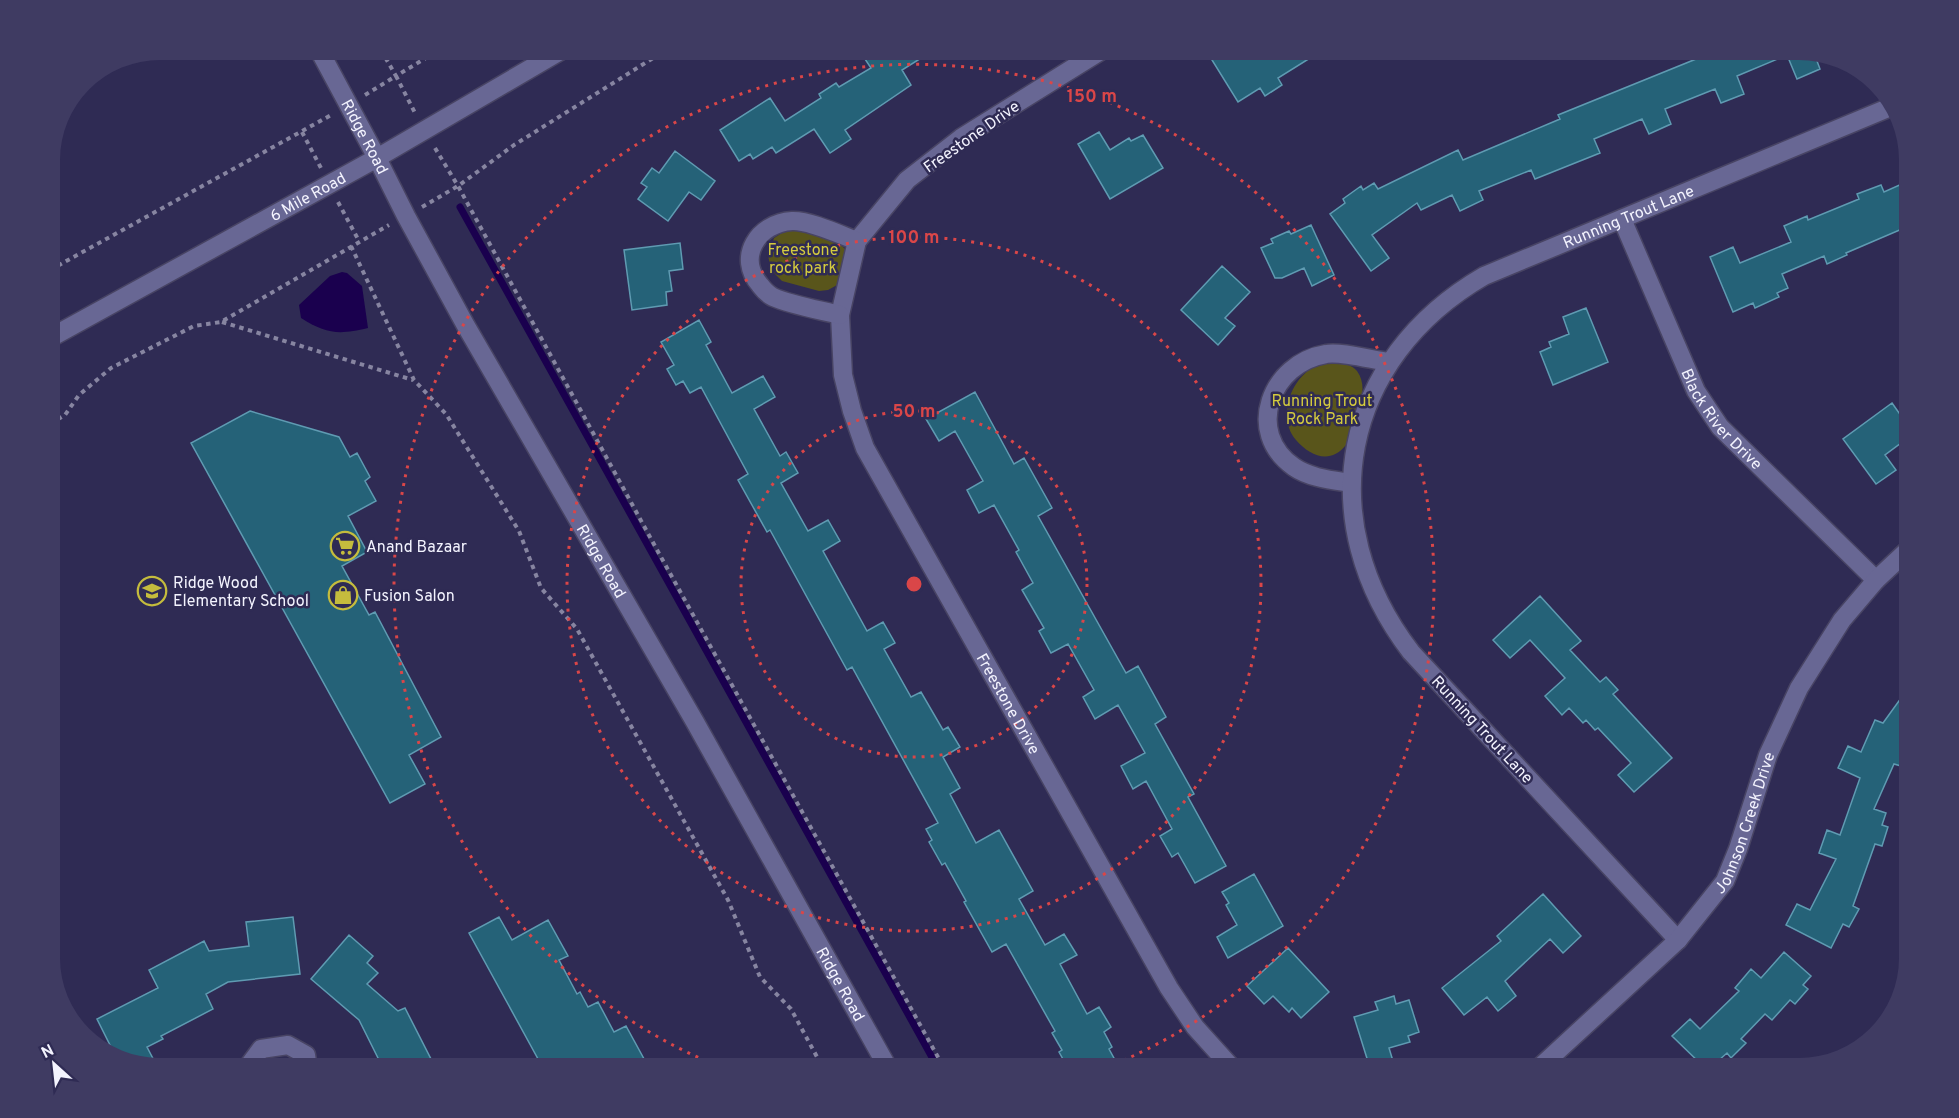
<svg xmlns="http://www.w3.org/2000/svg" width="1959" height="1118" font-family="Overpass,sans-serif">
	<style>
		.green { fill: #59551b }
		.water { fill: #1a004e }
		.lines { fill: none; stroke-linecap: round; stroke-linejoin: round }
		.stream { stroke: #1a004e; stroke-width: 7 }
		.building { fill: #256278; stroke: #5f9bb2; stroke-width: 1.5 }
		.lane-casing { stroke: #484464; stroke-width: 14 }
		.street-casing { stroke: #484464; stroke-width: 21 }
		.secondary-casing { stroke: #484464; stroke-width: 21 }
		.path { stroke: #8785a1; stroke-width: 4; stroke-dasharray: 4.5 4.5; stroke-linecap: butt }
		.lane { stroke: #686794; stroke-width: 10 }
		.street { stroke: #686794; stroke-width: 18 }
		.secondary { stroke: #686794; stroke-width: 18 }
		.ring { fill: none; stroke: #da4648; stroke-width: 3; stroke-dasharray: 3 6 }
		.labels { text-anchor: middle; stroke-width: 5; stroke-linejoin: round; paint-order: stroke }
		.street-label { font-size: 16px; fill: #f3f3fe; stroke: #2f2b54 }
		.park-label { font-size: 16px; fill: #d4cb3e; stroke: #2f2b54 }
		.poi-label { font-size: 16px; fill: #f3f3fe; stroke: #2f2b54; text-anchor: start }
		.centre { fill: #da4648; stroke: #2f2b54; stroke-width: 3 }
		.ring-label { font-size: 18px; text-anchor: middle; font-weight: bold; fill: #da4648; stroke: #2f2b54; stroke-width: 5; stroke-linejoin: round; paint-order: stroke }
	</style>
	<rect width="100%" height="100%" fill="#2f2b54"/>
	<!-- green -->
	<path class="green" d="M795 228 835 239 845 249 848 266 839 284 828 290 819 291 782 281 774 273 770 265 768 255 774 238 785 231Z
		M1337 362C1345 364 1352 365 1357 371 1368 386 1360 405 1355 420 1353 427 1351 439 1346 445 1330 465 1310 456 1296 440 1275 416 1293 371 1323 363 1328 362 1333 362 1337 362Z"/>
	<!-- water -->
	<path class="water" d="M342 272 347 273 362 286 368 328C339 335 326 334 301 318L299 305 330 276Z"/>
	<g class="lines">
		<!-- stream -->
		<path class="stream" d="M460 207 938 1068"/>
	</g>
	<!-- building -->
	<path class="building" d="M859 50H934L902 70 911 85 845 130 851 139 830 153 814 129 776 153 772 147 753 159 750 154 739 161 720 130 770 98 785 121 821 98 819 94 836 83 839 87 871 68Z
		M1230 50H1234L1238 56 1249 50H1323L1278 78 1282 85 1265 96 1260 88 1238 102 1212 60Z
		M1698 50H1799L1814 53 1820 69 1797 79 1787 55 1737 76 1744 94 1721 103 1715 89 1665 109 1671 124 1649 134 1642 119 1594 139 1600 153 1535 179 1531 170 1479 191 1483 200 1460 211 1452 195 1421 210 1417 203 1372 235 1389 258 1371 271 1330 214 1345 203 1343 199 1361 186 1363 190 1374 183 1378 189 1458 150 1463 160 1560 119 1558 115 1701 57Z
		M1099 132 1110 150 1129 138 1131 141 1143 135 1163 168 1110 199 1078 144Z
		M675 151 715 181 701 200 689 192 668 221 638 199 647 187 641 183 652 168 659 173Z
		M1904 183 1909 198V226L1846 253 1847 255 1827 264 1824 256 1782 274 1788 288 1777 293 1779 297 1755 308 1753 303 1733 312 1710 257 1733 247 1740 263 1791 242 1784 226 1807 216 1808 220 1859 199 1857 194 1881 185 1884 192Z
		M1311 225 1334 275 1312 286 1304 268 1282 278H1275L1261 248 1273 243 1271 239 1289 231 1291 234Z
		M680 243 683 269 669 271 672 291 666 292 667 305 632 310 624 250Z
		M1222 266 1250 292 1225 318 1235 326 1218 345 1181 310Z
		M1586 308 1608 362 1553 385 1540 352 1551 347 1549 342 1569 334 1563 317Z
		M699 320 711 342 706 345 732 393 763 376 775 397 754 409 780 456 786 452 798 473 781 483 808 531 828 520 840 541 823 551 867 631 883 622 895 643 884 649 911 697 921 692 943 730 948 727 960 747 943 757 960 788 950 794 976 843 999 830 1033 891 1019 899 1045 945 1064 934 1077 955 1060 964 1087 1014 1099 1007 1111 1027 1104 1032 1112 1047 1109 1049 1115 1060 1100 1068H1068L1059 1052 1062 1050 1052 1033 1055 1031 1006 944 992 952 964 902 966 901 945 863 942 865 929 842 932 840 926 829 938 823 852 667 847 670 770 530 767 532 738 480 748 474 701 387 690 393 683 381 676 385 667 369 674 365 661 342Z
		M975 392 1014 464 1024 458 1052 508 1038 516 1126 673 1138 666 1166 717 1155 724 1194 794 1188 797 1226 866 1195 883 1178 853 1172 857 1160 836 1172 829 1146 781 1133 789 1121 766 1145 753 1118 705 1095 719 1083 697 1094 690 1068 644 1051 653 1039 631 1044 628 1022 590 1033 583 1016 552 1019 550 994 505 979 513 967 490 983 481 955 431 939 441 926 419Z
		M1892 403 1909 427V437L1885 455 1896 470 1876 484 1843 439Z
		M250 411 339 437 350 457 357 453 370 477 365 481 376 501 348 516 367 552 342 566 369 615 375 612 441 737 409 755 425 784 390 803 191 443Z
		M1540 596 1581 641 1570 650 1600 682 1606 677 1618 690 1613 694 1672 758 1634 792 1618 775 1631 763 1598 728 1595 730 1586 720 1583 723 1569 708 1562 715 1545 696 1565 678 1530 640 1510 658 1493 640Z
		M1909 687V746L1901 766 1894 764 1874 809 1886 813 1882 825 1888 827 1882 846 1875 844 1853 906 1859 909 1849 927 1843 924 1831 948 1786 925 1797 904 1810 910 1836 859 1819 853 1827 830 1840 835 1860 778 1838 768 1848 746 1861 752 1875 720 1883 723Z
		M1254 874 1283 926 1228 958 1217 937 1237 925 1226 905 1229 903 1222 892Z
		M1543 894 1581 936 1563 953 1550 939 1505 981 1516 996 1498 1011 1487 997 1464 1015 1442 988 1501 941 1497 936Z
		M293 917 300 974 228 982 206 994 213 1009 161 1036 163 1039 147 1047 158 1068 116 1057 97 1019 158 988 149 970 204 941 209 951 249 946 246 922Z
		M499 917 512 940 548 920 568 956 559 960 577 994 580 992 588 1007 598 1002 614 1032 626 1026 649 1068H543L469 933Z
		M349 935 373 956 367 963 378 973 367 984 398 1011 405 1008 433 1063 422 1068H383L359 1020 311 979Z
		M1288 948 1329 992 1301 1018 1292 1008 1289 1012 1273 996 1264 1004 1247 986Z
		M1784 952 1811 976 1803 985 1808 989 1795 1004 1790 1000 1772 1020 1765 1014 1741 1039 1746 1043 1731 1058 1727 1053 1710 1068H1705L1672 1036 1690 1019 1700 1029 1739 991 1735 988 1751 969 1761 978Z
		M1394 996 1396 1004 1409 1000 1419 1032 1408 1036 1410 1042 1389 1048 1393 1061 1370 1068 1354 1017 1378 1010 1375 1002Z"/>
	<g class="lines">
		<!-- lane casing -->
		<g class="lane-casing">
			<path id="lane" d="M1209 1068 1222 1057"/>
		</g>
		<!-- street casing -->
		<g class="street-casing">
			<g id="street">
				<path id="s1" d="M1102 50 961 138 907 180 857 241 840 315 843 375 852 411 865 448 1169 988 1195 1027 1232 1068"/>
				<path id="s2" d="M1622 219 1696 391 1720 427 1876 580"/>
				<path d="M840 315C820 310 791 305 773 297 769 295 763 289 760 285 736 257 758 223 792 221 809 220 841 235 857 241"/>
				<path d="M1351 483C1332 480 1310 478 1294 467 1244 432 1271 363 1326 354 1340 351 1373 360 1389 362"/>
				<path id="s3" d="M1678 940 1411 652C1310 520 1341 359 1484 276L1893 106"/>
				<path d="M247 1068 261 1049 288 1045 306 1055 308 1068"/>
				<path id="s4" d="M1539 1068 1678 940 1725 881 1738 849 1768 755 1799 688 1842 620 1876 580 1909 549"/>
			</g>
		</g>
		<!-- secondary casing -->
		<g class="secondary-casing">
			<g id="secondary">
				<path id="s5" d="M319 50 377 158 406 216 466 326 695 722 888 1068"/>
				<path id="s6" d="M50 338 377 158 562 50"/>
			</g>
		</g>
		<!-- path -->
		<path class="path" d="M381 50 396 76 439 50
			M365 95 396 76 415 113
			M302 132 321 168
			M435 148 458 186 656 548 944 1068
			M338 202 359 241
			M422 207 458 186 514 145 666 50
			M351 246 414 380 446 414 519 531 541 588 577 629 728 900 760 977 791 1009 823 1068
			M50 270 333 114
			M222 322 413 380
			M50 424 65 415 79 395 111 368 194 326 221 322 389 225"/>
		<!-- lane -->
		<use href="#lane" class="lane"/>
		<!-- street -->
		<use href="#street" class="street"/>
		<!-- secondary -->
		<use href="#secondary" class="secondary"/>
	</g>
	<!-- distance rings -->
	<g class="ring">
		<circle cx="914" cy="584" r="173"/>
		<circle cx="914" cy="584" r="347"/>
		<path d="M723 1068A520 520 0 1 1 1105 1068"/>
	</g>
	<!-- icons -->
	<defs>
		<g id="supermarket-ring" transform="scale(1.5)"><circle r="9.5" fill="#2f2b54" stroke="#c5bc3d" stroke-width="1.5"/><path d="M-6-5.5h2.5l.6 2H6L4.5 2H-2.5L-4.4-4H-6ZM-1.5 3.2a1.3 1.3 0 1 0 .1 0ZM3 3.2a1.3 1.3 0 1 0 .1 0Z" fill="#c5bc3d"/></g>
		<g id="school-ring" transform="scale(1.5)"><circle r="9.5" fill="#2f2b54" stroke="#c5bc3d" stroke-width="1.5"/><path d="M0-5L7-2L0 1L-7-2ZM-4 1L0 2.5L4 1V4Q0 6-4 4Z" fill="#c5bc3d"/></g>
		<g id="shop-ring" transform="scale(1.5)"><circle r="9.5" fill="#2f2b54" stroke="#c5bc3d" stroke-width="1.5"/><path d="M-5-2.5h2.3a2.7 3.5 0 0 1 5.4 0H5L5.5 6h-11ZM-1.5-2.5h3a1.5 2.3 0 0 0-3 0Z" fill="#c5bc3d"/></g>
	</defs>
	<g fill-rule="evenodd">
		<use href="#supermarket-ring" x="345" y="546"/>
		<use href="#school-ring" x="152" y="591"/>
		<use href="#shop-ring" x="343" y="595"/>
	</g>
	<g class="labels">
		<!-- street labels -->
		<g class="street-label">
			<text dy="6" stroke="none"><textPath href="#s5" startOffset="98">Ridge Road</textPath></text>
			<text transform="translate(971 136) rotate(-35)" y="6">Freestone Drive</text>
			<text dy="6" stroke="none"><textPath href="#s6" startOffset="294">6 Mile Road</textPath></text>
			<text dy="6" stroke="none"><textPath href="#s3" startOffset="988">Running Trout Lane</textPath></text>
			<text dy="6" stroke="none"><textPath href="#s2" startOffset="225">Black River Drive</textPath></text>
			<text dy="6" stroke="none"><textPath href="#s5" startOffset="584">Ridge Road</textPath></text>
			<text dy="6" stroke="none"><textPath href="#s1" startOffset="819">Freestone Drive</textPath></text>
			<text transform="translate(1483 729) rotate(47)" y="6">Running Trout Lane</text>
			<text dy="6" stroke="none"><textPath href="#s4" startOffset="326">Johnson Creek Drive</textPath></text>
			<text dy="6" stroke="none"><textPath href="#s5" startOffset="1070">Ridge Road</textPath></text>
		</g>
		<!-- park labels -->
		<g class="park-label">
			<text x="803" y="255">Freestone<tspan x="803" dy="18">rock park</tspan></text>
			<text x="1322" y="406">Running Trout<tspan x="1322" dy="18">Rock Park</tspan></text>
		</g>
		<!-- poi labels -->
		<g class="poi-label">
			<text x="366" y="552">Anand Bazaar</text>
			<text x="173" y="588">Ridge Wood<tspan x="173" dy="18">Elementary School</tspan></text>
			<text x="364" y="601">Fusion Salon</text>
		</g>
	</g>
	<!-- crop -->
	<path d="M0 0H1959V1118H0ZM160 60H1799A100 100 0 0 1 1899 160V958A100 100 0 0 1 1799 1058H160A100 100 0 0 1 60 958V160A100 100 0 0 1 160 60Z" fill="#3f3b62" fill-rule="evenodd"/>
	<circle cx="914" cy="584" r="9" class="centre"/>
	<g class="ring-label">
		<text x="1092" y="102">150 m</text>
		<text x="914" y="243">100 m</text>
		<text x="914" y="417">50 m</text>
	</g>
	<!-- north arrow -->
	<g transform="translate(54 1064) rotate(333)" stroke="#2f2b54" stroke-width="4.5" paint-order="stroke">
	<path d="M0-4.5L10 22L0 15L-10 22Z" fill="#f3f3fe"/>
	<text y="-9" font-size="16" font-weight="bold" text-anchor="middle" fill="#f3f3fe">N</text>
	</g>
</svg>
